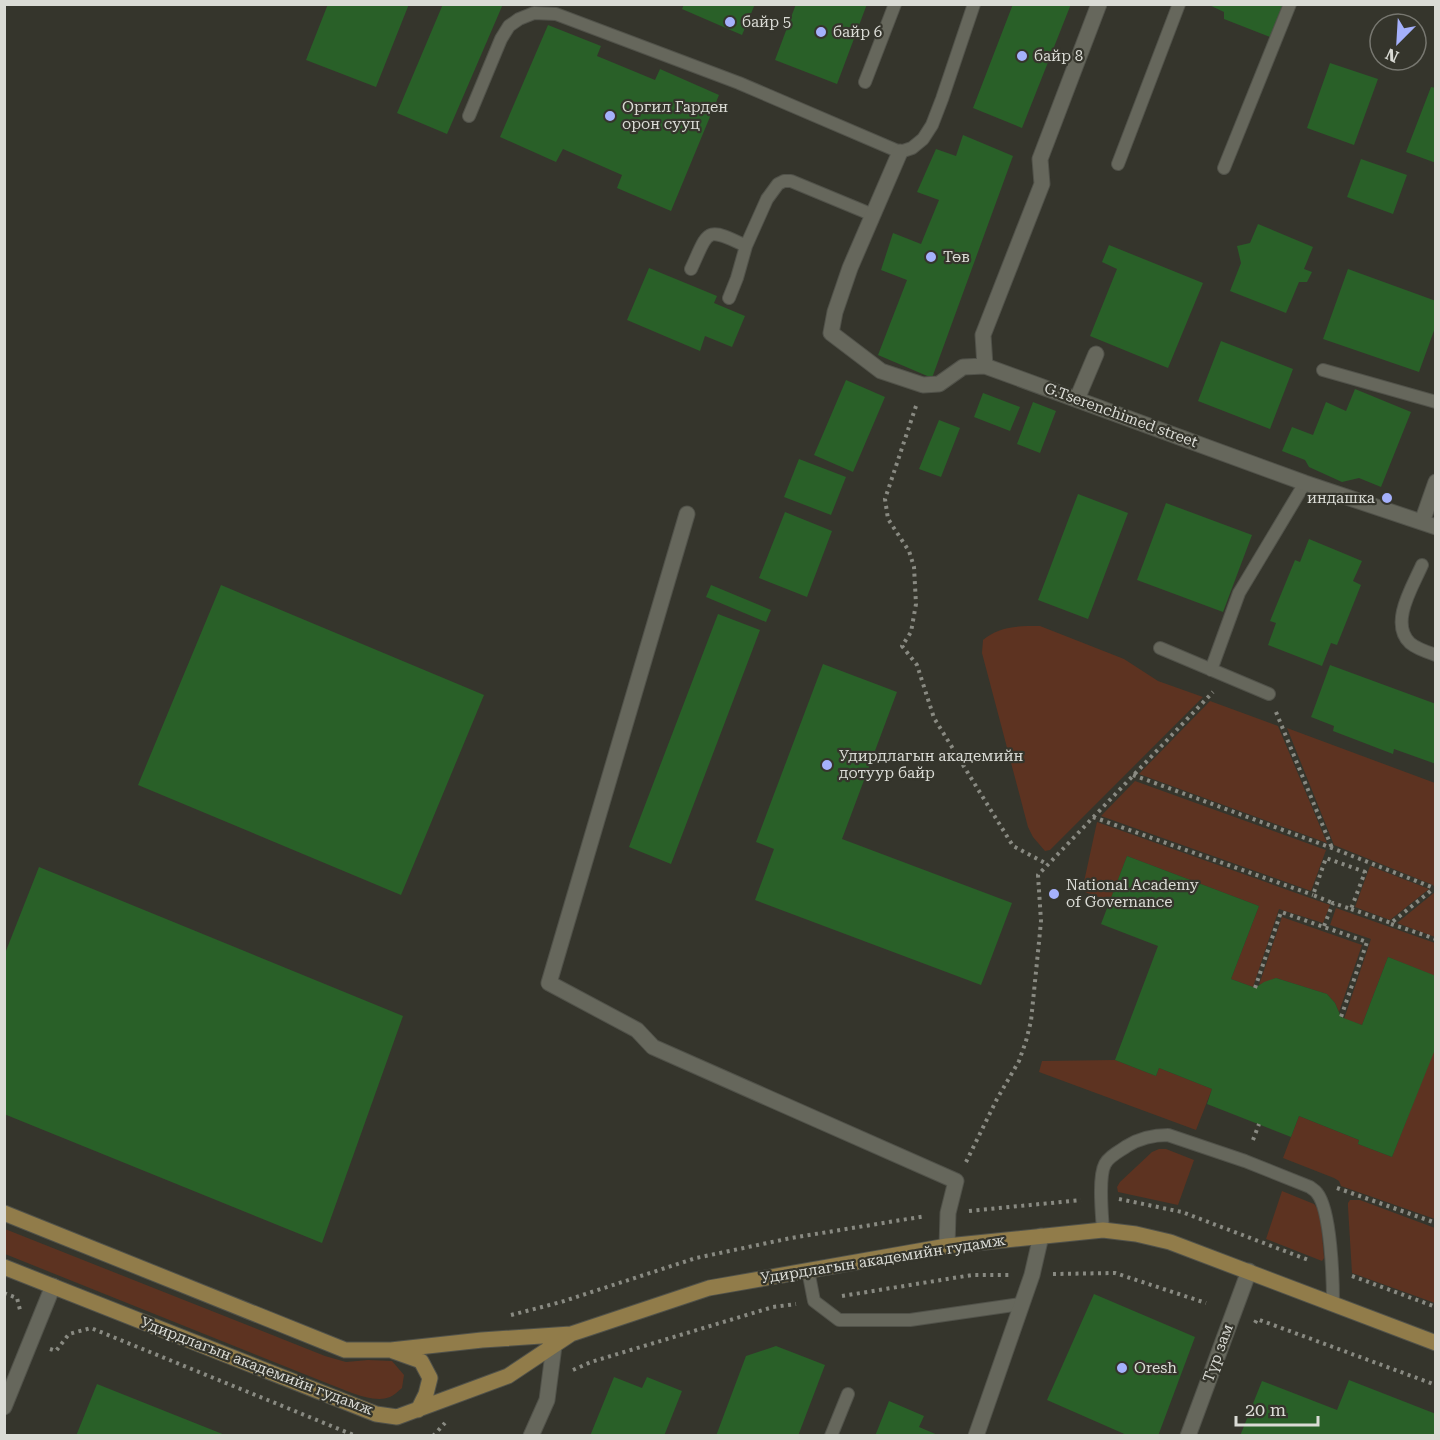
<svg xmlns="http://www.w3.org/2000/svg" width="1440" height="1440" font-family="'Roboto Serif',serif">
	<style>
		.green { fill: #5d3321 }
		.building { fill: #296028 }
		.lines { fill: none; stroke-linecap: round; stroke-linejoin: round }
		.service-casing { stroke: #51524a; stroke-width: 14 }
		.minor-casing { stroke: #51524a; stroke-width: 17 }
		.tertiary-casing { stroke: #51524a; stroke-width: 17 }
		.secondary-casing { stroke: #51524a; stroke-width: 17 }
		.path { stroke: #898a82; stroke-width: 4; stroke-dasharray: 3 4.5; stroke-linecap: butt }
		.service { stroke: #66675c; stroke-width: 12 }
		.minor { stroke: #66675c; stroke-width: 15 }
		.tertiary { stroke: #66675c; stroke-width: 15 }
		.secondary { stroke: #917c4a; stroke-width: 15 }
		.poi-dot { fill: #a5b1fc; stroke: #35352c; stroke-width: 2 }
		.labels { text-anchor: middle; stroke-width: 4.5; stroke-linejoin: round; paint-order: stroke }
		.poi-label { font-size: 15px; fill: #dadbd5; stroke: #35352c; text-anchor: start }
		.street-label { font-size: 15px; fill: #dadbd5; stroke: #35352c }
	</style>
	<rect width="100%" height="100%" fill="#35352c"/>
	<!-- green -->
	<path class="green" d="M1040 626 1124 659 1158 681 1203 697 1050 850 1045 851 1033 837 1028 827 982 653 983 640C999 626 1019 626 1040 626Z
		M1210 701 1278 726 1327 843 1139 774Z
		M1287 728 1435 783V888L1433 885 1334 845Z
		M1135 781 1326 850 1311 891 1101 816Z
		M1097 822 1330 905 1323 923 1279 909 1253 987 1231 979 1259 906 1127 856 1110 901 1082 891Z
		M1370 866 1429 889 1390 920 1355 907Z
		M1435 892V937L1397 923Z
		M1336 908 1435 943V976L1388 957 1362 1025 1344 1019 1371 939 1330 925Z
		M1282 917 1362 945 1339 1012 1335 1003 1327 994 1276 978 1259 985Z
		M1435 1047V1219L1341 1186 1339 1181 1334 1178 1283 1158 1299 1116 1359 1140 1358 1144 1392 1157Z
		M1115 1060 1156 1076 1159 1068 1212 1089 1196 1130 1039 1072 1042 1061Z
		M1159 1149H1166L1194 1160 1178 1205 1118 1192 1117 1187 1120 1182 1152 1152Z
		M1282 1191 1314 1204 1320 1212 1324 1258 1322 1261 1266 1239Z
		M1350 1200H1360L1435 1228V1303L1352 1273 1348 1207V1203Z
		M5 1229 325 1356 346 1362 368 1360 392 1361 404 1375 402 1388C399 1390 395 1395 390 1397 373 1404 345 1390 329 1384L5 1254Z"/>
	<!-- building -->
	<path class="building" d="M328 4H409L376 87 306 60Z
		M443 4H503L447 134 397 113Z
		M684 4H755L742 35 682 9Z
		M796 4H867L837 84 775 60Z
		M1013 4H1071L1022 128 973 108Z
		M1207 4H1283L1270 37 1224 19V12Z
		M548 25 601 46 597 56 655 80 660 69 719 95 671 211 617 188 622 175 563 149 556 162 500 137Z
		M1330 63 1378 79 1354 145 1307 128Z
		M1431 87 1436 88V163L1406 152Z
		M963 135 1013 156 932 378 878 355 907 280 881 270 893 233 921 244 939 200 917 192 936 149 956 156Z
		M1361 159 1407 175 1393 214 1347 197Z
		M1258 224 1313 247 1304 269 1312 272 1307 282H1299L1286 313 1230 291 1241 263 1237 246 1250 243Z
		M1109 245 1203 283 1168 368 1090 336 1117 269 1102 262Z
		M649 268 717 296 714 303 745 316 732 347 705 336 700 351 627 320Z
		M1348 269 1436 301V325L1419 372 1323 339Z
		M1221 341 1293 369 1270 429 1198 401Z
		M846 380 885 397 853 472 814 455Z
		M1355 389 1411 412 1381 487 1359 478 1342 482 1309 467 1305 460 1282 451 1292 427 1313 435 1326 402 1346 411Z
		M983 393 1020 407 1010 431 974 417Z
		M1033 402 1056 411 1040 453 1017 444Z
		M939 420 960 428 941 477 919 469Z
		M799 459 846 477 831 515 784 497Z
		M1078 494 1128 513 1088 619 1038 600Z
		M1166 503 1252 535 1223 612 1137 580Z
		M785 512 832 531 807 597 759 578Z
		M1309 539 1362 561 1353 581 1361 585 1337 645 1331 643 1322 666 1268 645 1276 623 1270 621 1295 560 1300 562Z
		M221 585 484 695 401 895 138 785Z
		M711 585 771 610 766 622 706 597Z
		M718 614 760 630 671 864 629 847Z
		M823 664 897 692 842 839 1012 903 981 985 755 900 774 849 756 842Z
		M1330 665 1436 704V764L1394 749 1393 754 1333 731 1334 726 1311 717Z
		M1127 856 1259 906 1231 979 1253 987 1255 988 1264 982 1276 978 1327 994 1335 1003 1341 1017 1362 1025 1388 957 1436 976V1047L1392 1157 1358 1144 1359 1140 1299 1116 1291 1137 1207 1104 1212 1089 1159 1068 1156 1076 1115 1060 1158 946 1101 924Z
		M39 867 403 1016 322 1243 4 1114V956Z
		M1094 1294 1195 1337 1158 1436H1129L1047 1400Z
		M776 1346 825 1365 798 1436H716L746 1356Z
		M614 1377 642 1388 647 1377 682 1391 664 1436H590Z
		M1349 1380 1436 1414V1436H1240L1262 1381 1337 1410Z
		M97 1384 225 1435V1436H76Z
		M889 1401 924 1416 919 1427 940 1436H875Z"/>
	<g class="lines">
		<!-- service casing -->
		<g class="service-casing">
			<path id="service" d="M865 82 895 4
				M469 116 501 39 509 26 519 19 534 13 556 14 739 83 900 152 912 148 923 139 932 125 942 99 974 4
				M1118 164 1179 4
				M1224 168 1290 4
				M691 269C709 230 705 226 746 246
				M729 298 737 278 746 246 767 199 778 184 784 181H791L873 215
				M1323 370 1436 402
				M1422 565C1413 586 1389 623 1410 643 1417 649 1427 652 1436 655
				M1160 648 1269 694
				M1211 670 1239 593 1305 483
				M1103 1230C1102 1215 1098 1177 1105 1164 1109 1156 1120 1151 1127 1146 1140 1138 1153 1135 1168 1135L1245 1161 1310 1187C1312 1189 1315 1190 1317 1193 1331 1210 1333 1279 1333 1303
				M808 1270 814 1301 839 1320H910L1021 1304
				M831 1436 848 1394"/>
		</g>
		<!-- minor casing -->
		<g class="minor-casing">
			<path id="minor" d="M900 152 850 268 835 312 831 333 881 371 923 385 939 384 963 367 985 366 1305 483 1436 527
				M985 366 983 335 1042 184 1040 159 1099 4
				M1077 399 1096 354
				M687 514 549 983 637 1030 653 1047 956 1181 948 1213 947 1246
				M1422 522 1436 482
				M4 1407 53 1286
				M531 1436 547 1400 554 1346
				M976 1436 1032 1275 1041 1236"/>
		</g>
		<!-- tertiary casing -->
		<g class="tertiary-casing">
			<path id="tertiary" d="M1188 1436 1249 1271"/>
		</g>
		<!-- secondary casing -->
		<g class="secondary-casing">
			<path id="secondary" d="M4 1213 345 1350H391L482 1340 571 1334 709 1288 947 1246 1103 1230 1136 1234 1170 1242 1436 1343
				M4 1267 376 1414 397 1417 508 1376 571 1334
				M393 1351 421 1361 430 1378 426 1394 418 1410"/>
		</g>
		<!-- path -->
		<path class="path" d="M916 406 885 499 888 519 909 551 914 567 916 604 911 632 902 646 917 665 934 718 1013 846 1047 864
			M1276 712 1332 848
			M1133 775 1332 848 1434 888 1436 887
			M1093 817 1313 895
			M1351 909 1391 923 1433 889
			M1391 924 1436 939
			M1324 926 1333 903 1351 909 1365 872 1326 858 1313 895 1333 903
			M1255 988 1281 912 1367 942 1341 1017
			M1253 1140 1259 1124
			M966 1162 997 1099 1019 1061 1026 1041 1031 1021 1039 942 1041 921 1038 875 1213 692
			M1337 1188 1436 1223
			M1119 1199 1182 1212 1311 1261
			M969 1211 1081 1200
			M1053 1274 1115 1273 1206 1303
			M1352 1276 1436 1307
			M4 1293 17 1298 20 1310
			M842 1296 972 1275H1009
			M511 1315 561 1302 696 1258 791 1238 926 1216
			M1255 1323 1257 1319 1436 1385
			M50 1349 56 1351 69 1334 91 1328 356 1436
			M573 1370 591 1362 773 1307 796 1304
			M433 1436 445 1423"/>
		<!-- service -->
		<use href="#service" class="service"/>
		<!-- minor -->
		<use href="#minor" class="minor"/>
		<!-- tertiary -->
		<use href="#tertiary" class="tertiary"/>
		<!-- secondary -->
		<use href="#secondary" class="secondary"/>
	</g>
	<!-- markers -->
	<g class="poi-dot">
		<circle cx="730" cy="22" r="6"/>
		<circle cx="821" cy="32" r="6"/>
		<circle cx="1022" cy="56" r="6"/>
		<circle cx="610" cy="116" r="6"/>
		<circle cx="931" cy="257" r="6"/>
		<circle cx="1387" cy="498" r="6"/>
		<circle cx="827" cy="765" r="6"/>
		<circle cx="1054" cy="894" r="6"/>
		<circle cx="1122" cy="1368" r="6"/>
	</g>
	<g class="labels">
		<!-- poi labels -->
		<g class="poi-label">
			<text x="742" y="27">байр 5</text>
			<text x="833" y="37">байр 6</text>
			<text x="1034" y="61">байр 8</text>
			<text x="622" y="112">Оргил Гарден<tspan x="622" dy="17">орон сууц</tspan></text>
			<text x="943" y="262">Төв</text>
			<text x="1375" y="503" text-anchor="end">индашка</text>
			<text x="839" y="761">Удирдлагын академийн<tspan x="839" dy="17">дотуур байр</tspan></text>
			<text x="1066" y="890">National Academy<tspan x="1066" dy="17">of Governance</tspan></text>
			<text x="1134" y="1373">Oresh</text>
		</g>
		<!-- street labels -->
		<g class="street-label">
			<text transform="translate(1121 415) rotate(20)" y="5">G.Tserenchimed street</text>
			<text transform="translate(883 1259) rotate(-9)" y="5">Удирдлагын академийн гудамж</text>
			<text transform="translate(1218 1353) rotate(-70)" y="5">Түр зам</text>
			<text transform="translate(257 1366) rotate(21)" y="5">Удирдлагын академийн гудамж</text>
		</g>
	</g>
	<!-- border -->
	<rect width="1440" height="1440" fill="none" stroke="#dadbd5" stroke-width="12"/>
	<!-- north arrow -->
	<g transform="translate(1398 42) rotate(204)"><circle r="28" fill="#35352c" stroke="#777770" stroke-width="1.5"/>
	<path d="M0-4.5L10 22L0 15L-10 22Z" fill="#a5b1fc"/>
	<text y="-9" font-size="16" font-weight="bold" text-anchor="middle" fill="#dadbd5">N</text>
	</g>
	<!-- scale -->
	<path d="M1236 1416v9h82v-9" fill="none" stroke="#dadbd5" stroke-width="3"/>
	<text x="1245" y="1416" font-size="18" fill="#dadbd5" stroke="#35352c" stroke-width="4.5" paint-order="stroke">20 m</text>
</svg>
